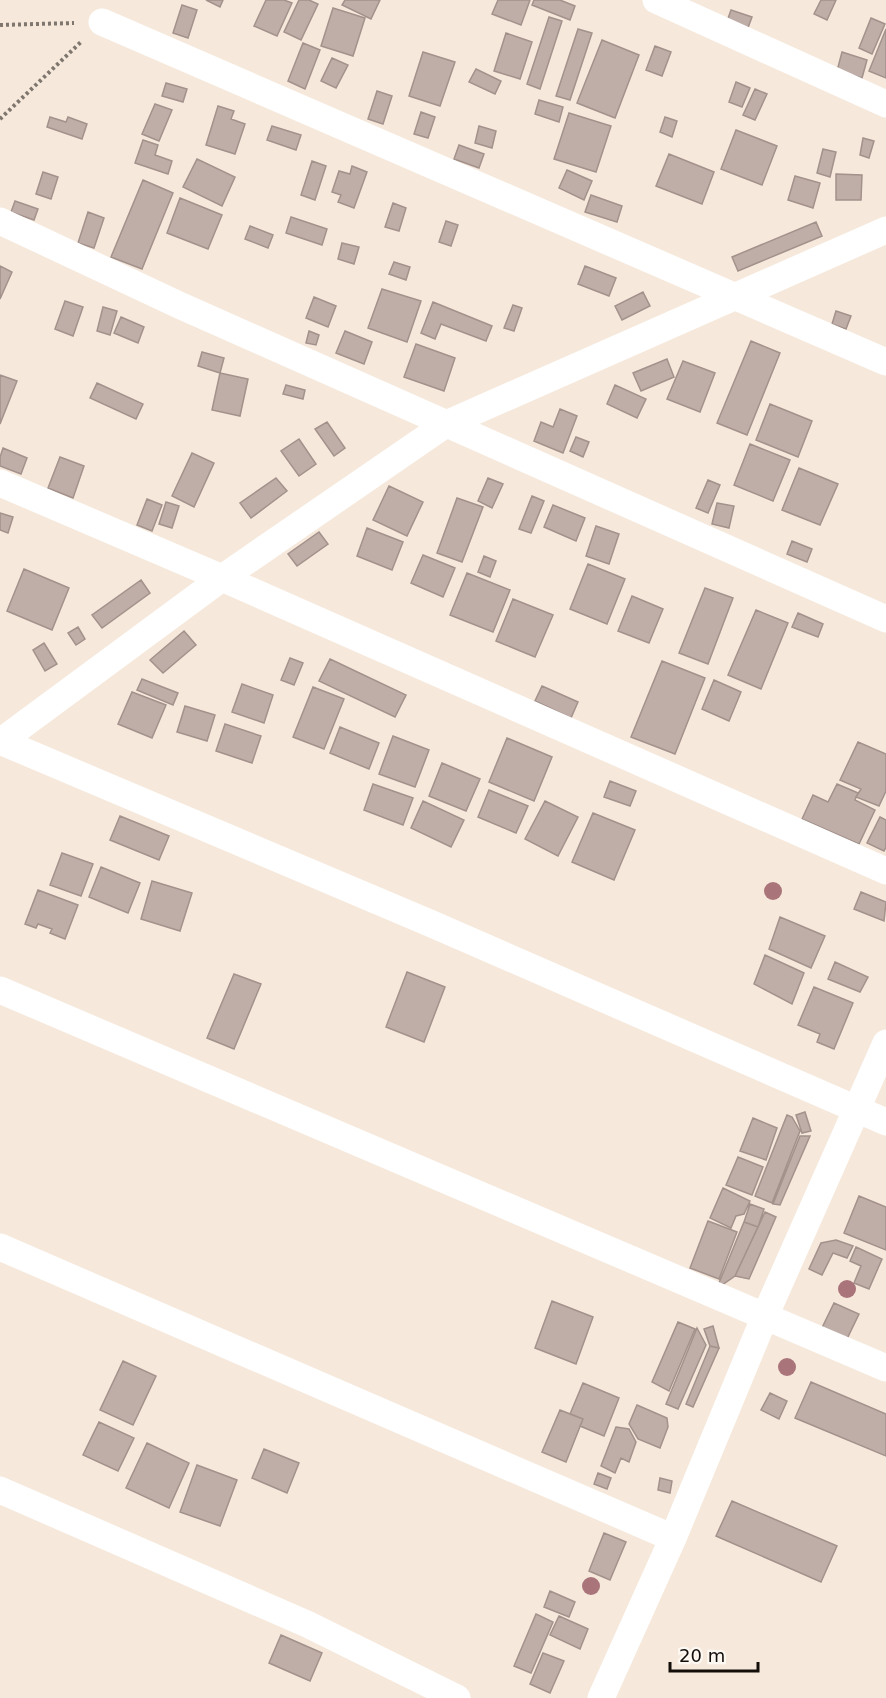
<svg xmlns="http://www.w3.org/2000/svg" width="886" height="1698" font-family="'DejaVu Sans',sans-serif">
	<style>
		.building { fill: #bfada7; stroke: #a3918b; stroke-width: 1.5 }
		.lines { fill: none; stroke-linecap: round; stroke-linejoin: round }
		.path { stroke: #7f766e; stroke-width: 4; stroke-dasharray: 3 3; stroke-linecap: butt }
		.minor { stroke: #fff; stroke-width: 27 }
		.tree { fill: #aa757a }
	</style>
	<rect width="100%" height="100%" fill="#f6e9dc"/>
	<!-- building -->
	<path class="building" d="M206 0H223L220 7Z
		M266 0H284L292 3 277 36 254 26Z
		M299 0H309L318 4 301 40 284 32Z
		M345 0H380L371 19 342 5Z
		M498 0H530L521 25 492 14Z
		M534 0H560L575 6 570 20 532 5Z
		M821 0H836L827 20 814 14Z
		M182 5 197 10 188 38 173 33Z
		M333 8 365 18 353 56 321 46Z
		M731 10 752 17 746 33 725 27Z
		M549 17 562 21 540 89 527 84Z
		M871 18 885 24 872 54 859 48Z
		M578 29 592 33 570 100 556 96Z
		M886 29V78L869 71Z
		M506 33 532 42 520 79 494 71Z
		M602 40 639 55 615 118 577 103Z
		M303 43 320 50 305 89 288 81Z
		M655 46 671 52 662 76 646 70Z
		M423 52 455 62 440 106 409 96Z
		M842 52 867 60 862 78 837 71Z
		M332 58 348 65 336 88 321 81Z
		M476 69 501 81 495 94 469 82Z
		M736 82 750 88 742 107 729 102Z
		M166 83 187 89 183 102 162 96Z
		M755 89 767 94 755 120 743 115Z
		M377 91 392 96 383 124 368 119Z
		M539 100 563 107 559 122 535 114Z
		M155 104 172 110 159 141 142 134Z
		M218 106 234 111 231 119 245 124 235 154 206 145Z
		M421 112 435 117 428 138 414 134Z
		M569 113 611 126 596 172 554 159Z
		M50 117 66 122 68 117 87 124 82 139 47 127Z
		M665 117 677 121 672 137 660 132Z
		M272 126 301 135 296 150 267 140Z
		M479 126 496 131 492 148 475 143Z
		M736 130 777 146 762 185 721 169Z
		M863 138 874 141 869 158 860 155Z
		M143 140 158 145 155 155 172 161 168 174 135 163Z
		M459 145 484 154 479 168 454 159Z
		M823 149 836 152 830 177 817 173Z
		M669 154 714 172 702 204 656 186Z
		M197 159 235 177 222 206 183 187Z
		M312 161 326 166 315 200 301 195Z
		M352 166 367 172 354 208 338 202 341 195 332 192 339 171 350 174Z
		M567 170 592 181 584 200 559 188Z
		M43 172 58 177 51 199 36 194Z
		M836 174 862 175 861 200H836Z
		M795 176 820 183 813 208 788 200Z
		M143 180 173 193 142 269 111 257Z
		M591 195 622 206 617 222 585 212Z
		M180 198 222 215 208 249 167 233Z
		M15 201 38 209 34 220 11 212Z
		M393 203 406 208 399 231 385 227Z
		M88 212 104 218 94 248 78 243Z
		M291 217 327 229 322 245 286 233Z
		M446 221 458 225 451 246 439 242Z
		M816 222 822 236 738 271 732 257Z
		M250 226 273 235 268 248 245 239Z
		M342 243 359 247 354 264 338 259Z
		M394 262 410 267 406 280 389 274Z
		M0 266 12 272 0 299Z
		M585 266 616 278 609 296 578 284Z
		M382 289 421 301 407 342 368 328Z
		M643 292 650 306 622 320 615 306Z
		M314 297 336 306 328 327 306 318Z
		M65 301 83 307 73 336 55 329Z
		M433 302 492 326 486 341 441 324 435 339 421 333Z
		M513 305 522 308 514 331 504 328Z
		M103 307 117 311 110 335 97 331Z
		M836 311 851 316 846 329 832 324Z
		M121 317 144 327 138 343 114 333Z
		M309 331 319 335 316 345 306 343Z
		M345 331 372 342 364 364 336 353Z
		M751 341 780 353 747 435 717 423Z
		M416 344 455 358 444 391 404 377Z
		M202 352 224 358 220 373 198 366Z
		M667 359 674 377 641 391 633 373Z
		M683 361 715 373 700 412 667 399Z
		M220 373 248 379 240 416 212 410Z
		M0 375 17 381 0 424Z
		M97 383 143 404 136 419 90 398Z
		M286 385 305 390 303 399 283 394Z
		M615 385 646 399 637 418 607 404Z
		M770 404 812 421 798 457 756 440Z
		M560 409 577 416 563 453 534 441 541 422 553 427Z
		M327 422 345 448 334 456 315 429Z
		M576 437 589 442 583 457 570 451Z
		M299 439 316 464 299 476 281 451Z
		M750 444 790 460 773 501 734 485Z
		M3 448 27 458 21 474 0 466V457Z
		M192 453 214 463 194 507 172 496Z
		M60 457 84 466 73 498 48 488Z
		M799 468 838 484 820 525 782 510Z
		M276 478 287 491 251 518 240 503Z
		M488 478 503 484 492 508 478 501Z
		M708 480 720 485 708 513 696 508Z
		M389 486 423 502 407 536 373 520Z
		M532 496 544 501 531 533 519 529Z
		M457 498 483 507 462 562 437 553Z
		M147 499 162 505 152 531 137 525Z
		M166 502 179 506 172 528 159 524Z
		M717 503 734 506 729 528 712 524Z
		M553 505 585 518 576 541 544 527Z
		M0 513 13 517 8 533 0 530Z
		M596 526 619 534 609 564 586 556Z
		M367 528 403 542 392 570 357 556Z
		M319 532 328 544 297 566 288 554Z
		M792 541 812 549 807 562 787 554Z
		M423 555 455 568 443 597 411 583Z
		M484 556 496 561 490 577 478 572Z
		M588 564 625 579 607 624 570 609Z
		M24 569 69 588 52 630 7 611Z
		M467 573 510 590 493 632 450 615Z
		M141 580 150 593 102 628 92 615Z
		M705 588 733 598 708 664 679 653Z
		M632 596 663 609 649 643 618 631Z
		M513 599 553 615 535 657 496 641Z
		M756 610 788 623 761 689 728 675Z
		M798 613 823 624 818 637 792 627Z
		M78 627 85 639 76 645 68 633Z
		M184 631 196 645 163 673 150 660Z
		M44 643 57 664 45 671 33 650Z
		M290 658 303 663 294 685 281 680Z
		M330 659 406 695 395 717 319 681Z
		M662 661 705 678 675 754 631 737Z
		M142 679 178 693 173 705 137 690Z
		M714 680 741 692 729 721 702 709Z
		M242 684 273 695 264 723 232 712Z
		M542 686 578 702 571 718 535 701Z
		M313 687 344 699 324 749 293 737Z
		M132 692 166 705 152 738 118 724Z
		M185 706 215 715 207 741 177 732Z
		M225 724 261 736 252 763 216 751Z
		M340 727 379 743 369 769 330 753Z
		M393 736 429 750 415 787 379 774Z
		M507 738 552 757 534 801 489 782Z
		M858 742 886 754V791L879 806 856 797 861 789 840 780Z
		M442 763 480 779 466 811 429 796Z
		M610 781 636 791 630 806 604 797Z
		M373 784 413 798 403 825 364 810Z
		M837 784 858 793 855 800 875 810 859 844 802 819 813 795 828 802Z
		M489 790 528 806 516 833 478 817Z
		M423 801 464 820 451 847 411 828Z
		M545 801 578 817 558 856 525 839Z
		M593 813 635 830 614 880 572 862Z
		M120 816 169 836 159 860 110 840Z
		M880 817 886 820V847L884 851 867 843Z
		M62 853 93 864 81 896 50 885Z
		M101 867 140 883 128 913 89 897Z
		M152 881 192 893 180 931 141 919Z
		M38 890 78 905 65 939 50 933 52 929 38 924 36 928 25 924Z
		M861 892 886 902 884 921 854 909Z
		M780 917 825 936 811 968 769 949Z
		M765 955 804 973 792 1004 754 984Z
		M835 962 868 977 860 992 828 979Z
		M407 972 445 987 424 1042 386 1027Z
		M234 974 261 984 234 1049 207 1038Z
		M814 987 853 1003 834 1049 817 1042 820 1034 798 1025Z
		M805 1112 811 1131 802 1133 796 1115Z
		M787 1115 792 1117 800 1131 772 1203 755 1196Z
		M753 1118 777 1128 766 1160 740 1151Z
		M800 1136H810L780 1205 773 1204Z
		M738 1157 763 1167 752 1195 726 1185Z
		M723 1188 750 1201 744 1214 736 1216 731 1228 710 1218Z
		M859 1196 886 1207V1250L844 1233Z
		M750 1204 764 1209 758 1227 744 1222Z
		M765 1212 776 1217 749 1279 735 1276Z
		M708 1221 737 1232 719 1279 690 1268Z
		M744 1222 758 1227 735 1276 722 1285 719 1283Z
		M836 1240 853 1246 847 1258 833 1253 822 1275 809 1269 821 1243Z
		M856 1247 882 1259 869 1289 854 1283 861 1266 850 1261Z
		M552 1301 593 1317 576 1364 535 1348Z
		M834 1303 859 1314 845 1343 820 1332Z
		M678 1322 695 1329 669 1391 652 1382Z
		M713 1326 719 1348 710 1346 704 1329Z
		M697 1328 706 1345 678 1409 666 1404Z
		M710 1346 719 1348 693 1407 686 1404Z
		M123 1361 156 1376 133 1425 100 1410Z
		M811 1382 886 1414V1456L795 1418Z
		M583 1383 619 1398 604 1436 580 1426 583 1419 570 1414Z
		M770 1393 787 1401 779 1419 761 1410Z
		M637 1405 667 1418 668 1427 660 1448 638 1439 629 1424Z
		M560 1410 583 1419 566 1462 542 1452Z
		M99 1422 134 1438 118 1471 83 1455Z
		M616 1427 629 1429 636 1442 629 1462 621 1458 615 1473 601 1466Z
		M147 1443 189 1463 169 1508 126 1488Z
		M264 1449 299 1463 287 1493 252 1478Z
		M197 1465 237 1480 220 1526 180 1512Z
		M598 1473 611 1478 607 1489 594 1484Z
		M660 1478 672 1481 670 1493 658 1490Z
		M732 1501 837 1546 821 1582 716 1536Z
		M604 1533 626 1542 610 1580 589 1571Z
		M550 1591 575 1602 569 1617 544 1607Z
		M536 1614 553 1622 531 1673 514 1666Z
		M559 1616 588 1629 580 1649 550 1635Z
		M281 1635 322 1653 310 1681 269 1663Z
		M543 1653 564 1661 550 1693 530 1684Z"/>
	<g class="lines">
		<!-- path -->
		<path class="path" d="M0 25 74 23
			M0 119 82 41"/>
		<!-- minor -->
		<path class="minor" d="M656 0 886 104
			M102 22 886 362
			M0 221 179 305 886 619
			M0 483 222 578 886 871
			M0 741 432 924 886 1122
			M0 742 222 578 446 424 886 230
			M0 990 886 1368
			M0 1247 673 1538
			M0 1490 307 1624 457 1698
			M601 1698 673 1538 765 1316 886 1043"/>
	</g>
	<!-- trees -->
	<g class="tree">
		<circle cx="773" cy="891" r="9"/>
		<circle cx="847" cy="1289" r="9"/>
		<circle cx="787" cy="1367" r="9"/>
		<circle cx="591" cy="1586" r="9"/>
	</g>
	<!-- scale -->
	<path d="M670 1662v9h88v-9" fill="none" stroke="#130e0a" stroke-width="3"/>
	<text x="679" y="1662" font-size="18" fill="#130e0a" stroke="#fdf8f2" stroke-width="4.5" paint-order="stroke">20 m</text>
</svg>
